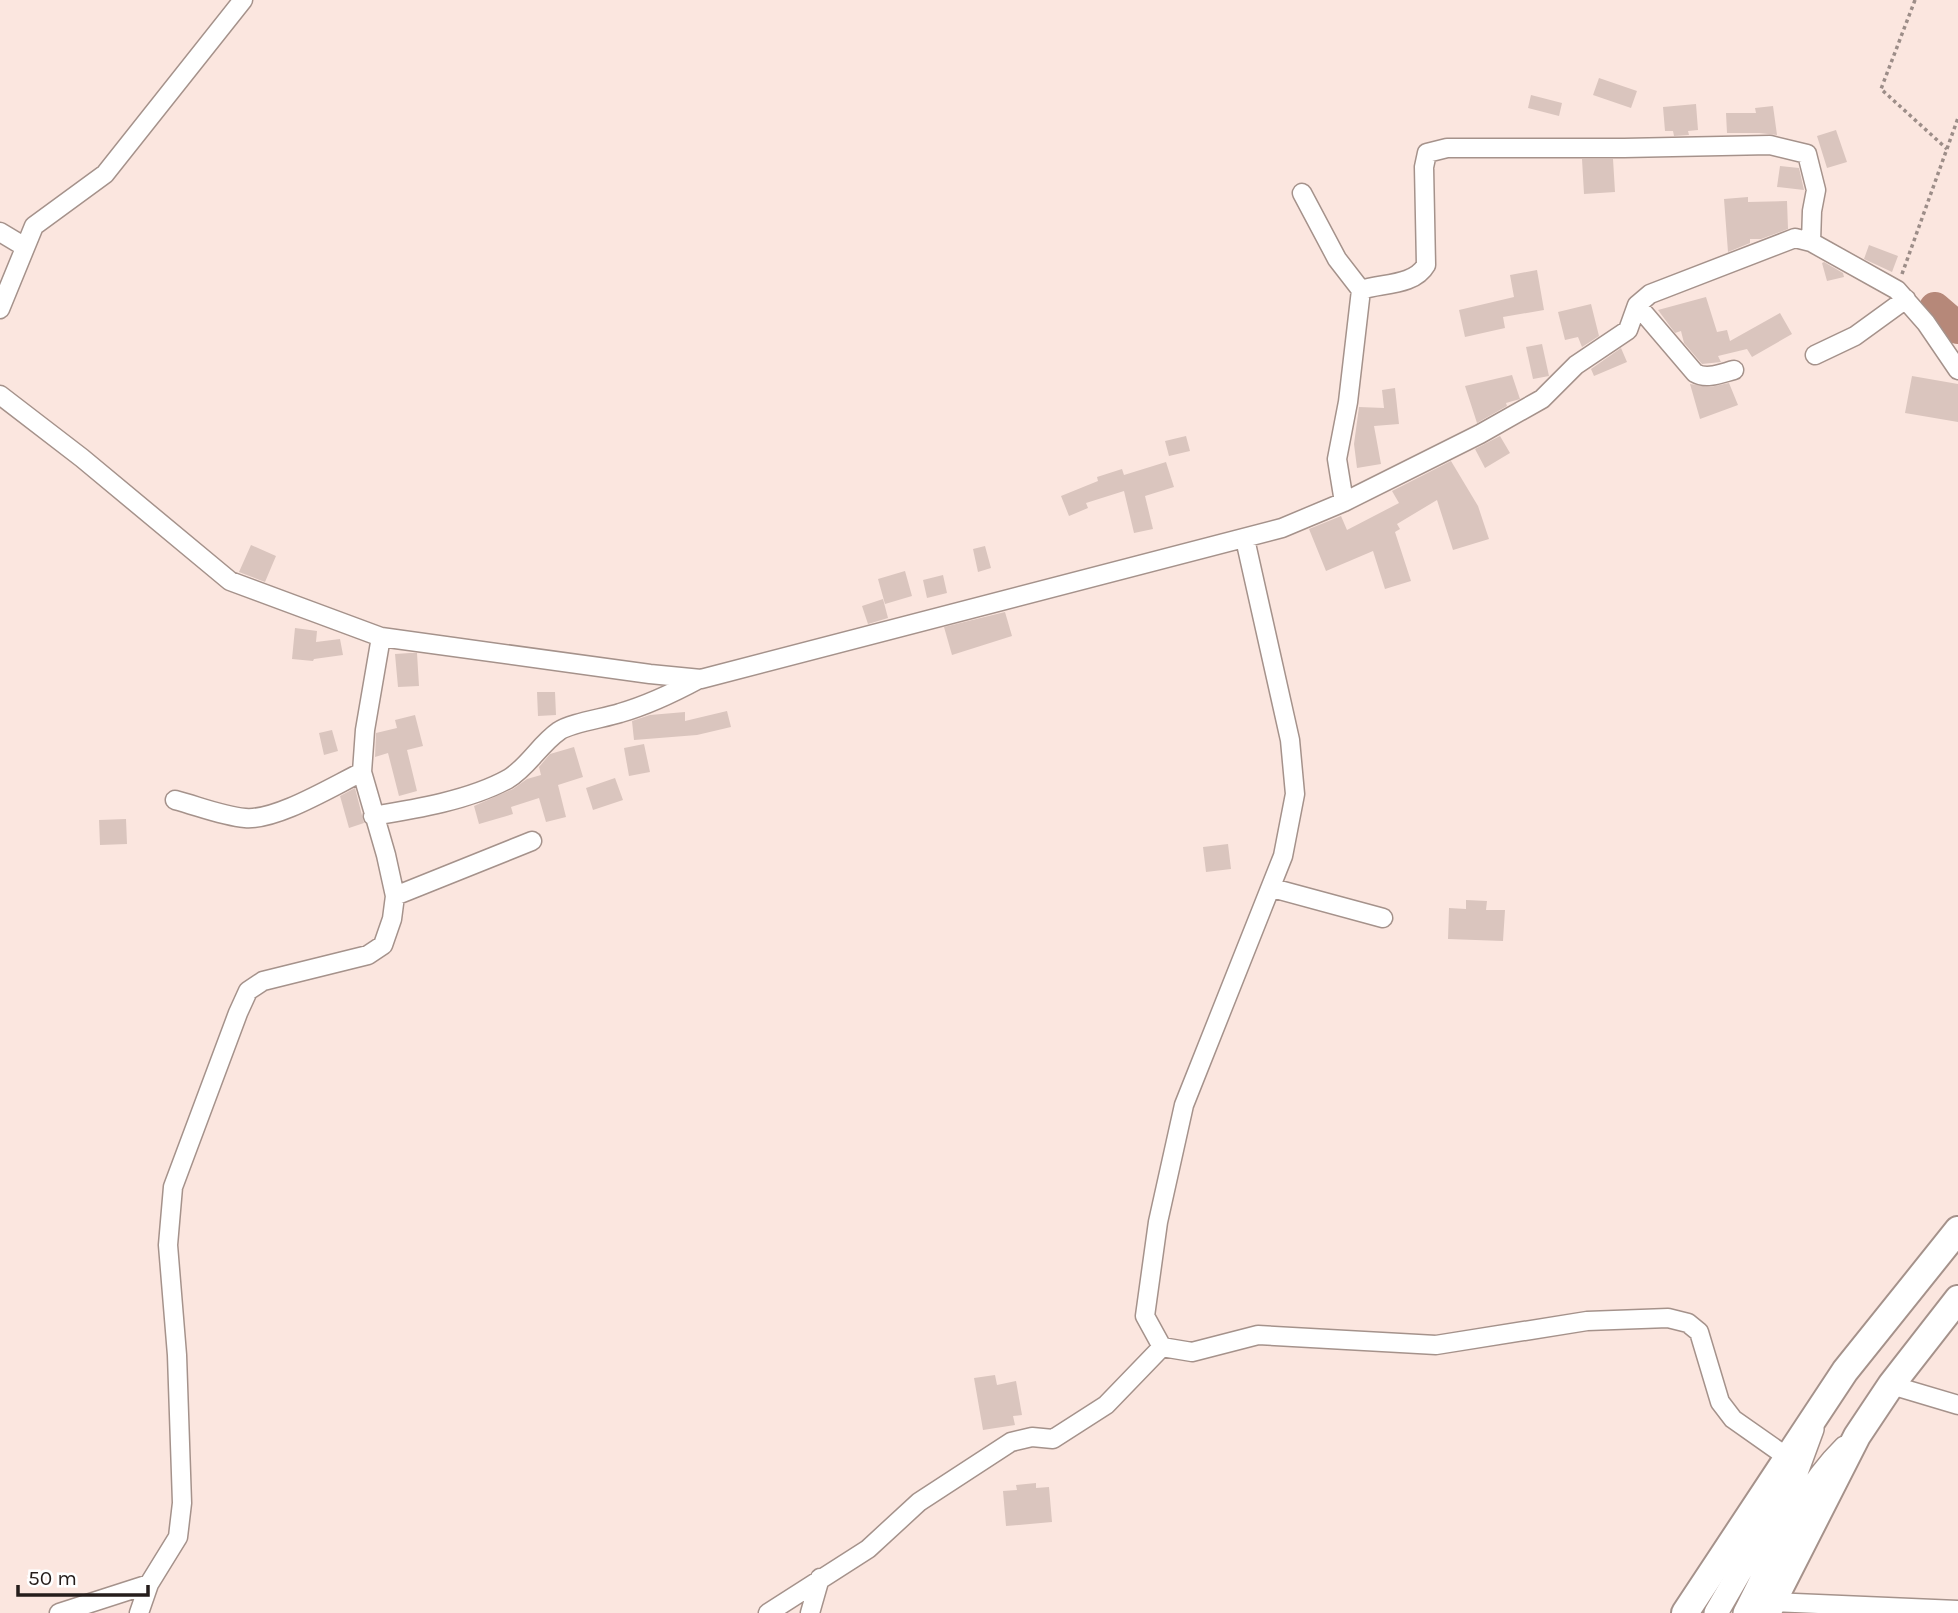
<svg xmlns="http://www.w3.org/2000/svg" width="1958" height="1613" font-family="Karla,sans-serif">
	<style>
		.lines { fill: none; stroke-linecap: round; stroke-linejoin: round }
		.river { stroke: #b68879; stroke-width: 32 }
		.building { fill: #dac5be }
		.minor-casing { stroke: #a5928b; stroke-width: 21 }
		.major-casing { stroke: #a5928b; stroke-width: 26 }
		.highway-casing { stroke: #a5928b; stroke-width: 30 }
		.path { stroke: #9c8d88; stroke-width: 3.5; stroke-dasharray: 3.5 3.5; stroke-linecap: butt }
		.minor { stroke: #fff; stroke-width: 18 }
		.major { stroke: #fff; stroke-width: 23 }
		.highway { stroke: #fff; stroke-width: 26 }
	</style>
	<rect width="100%" height="100%" fill="#fbe6df"/>
	<g class="lines">
		<!-- river -->
		<path class="river" d="M1935 308 1958 328"/>
	</g>
	<!-- building -->
	<path class="building" d="M1599 78 1637 91 1631 108 1593 95Z
		M1531 95 1562 103 1559 116 1528 108Z
		M1696 104 1698 130 1688 131 1689 135 1674 136 1673 131H1665L1663 107Z
		M1773 106 1777 135 1759 133H1727L1726 113H1756L1755 108Z
		M1836 130 1847 162 1827 168 1817 136Z
		M1582 159H1613L1615 192 1584 194Z
		M1780 166 1799 168 1804 190 1777 187Z
		M1748 197V202L1787 201 1788 229 1761 239H1750V243L1728 252 1724 199Z
		M1869 245 1898 256 1892 272 1864 259Z
		M1824 262 1843 273 1844 277 1827 281 1822 263Z
		M1537 270 1544 310 1503 317 1505 328 1465 337 1459 310 1514 297 1510 275Z
		M1706 297 1717 332 1727 330 1730 341 1780 313 1792 334 1752 357 1747 349 1718 356 1721 362 1702 364 1684 343 1681 331 1675 333 1658 310Z
		M1591 304 1599 336 1582 347 1578 337 1565 340 1558 312Z
		M1542 344 1549 376 1533 379 1526 347Z
		M1621 348 1627 362 1594 376 1591 369Z
		M1512 375 1520 399 1506 403 1507 406 1477 423 1465 386Z
		M1912 376 1958 384V422L1905 413Z
		M1729 383 1738 405 1700 419 1690 384 1710 387Z
		M1395 388 1399 424 1374 426 1381 464 1357 468 1354 444 1359 407 1384 408 1382 390Z
		M1186 436 1190 451 1169 456 1165 441Z
		M1500 436 1510 453 1485 468 1475 449Z
		M1451 461 1478 506 1489 539 1453 550 1437 500 1397 524 1400 529 1395 532 1411 581 1385 589 1373 551 1326 571 1309 529 1341 516 1347 530 1399 503 1392 491Z
		M1166 462 1174 487 1145 496 1153 529 1134 533 1124 491 1086 503 1088 508 1069 516 1061 496 1098 481 1097 477 1122 469 1124 475Z
		M251 545 276 556 265 582 239 572Z
		M985 546 991 568 978 572 973 549Z
		M905 571 912 596 885 604 878 579Z
		M943 575 947 593 927 598 923 580Z
		M883 599 888 618 868 624 862 606Z
		M1005 612 1012 636 952 655 944 627Z
		M295 628 317 631 316 642 340 639 343 655 314 659 313 661 292 659Z
		M410 653H417L419 686 398 687 395 654Z
		M537 692H555L556 715 538 716Z
		M727 711 731 727 697 735 634 740 632 721 650 715 685 712V721Z
		M415 715 423 746 407 750 417 791 399 796 388 753 375 757 376 733 397 728 395 720Z
		M332 730 338 751 324 755 319 733Z
		M644 744 650 772 629 776 624 748Z
		M574 747 583 777 558 785 566 817 546 822 539 798 511 807 513 814 479 824 474 806 513 789 527 779 541 775 539 767 550 754Z
		M615 778 623 800 593 810 586 788Z
		M355 788 364 823 349 828 340 796Z
		M126 819 127 844 100 845 99 820Z
		M1228 844 1231 869 1206 872 1203 847Z
		M1466 900 1487 901 1486 910H1505L1503 941 1448 939 1449 908 1466 909Z
		M995 1375 997 1385 1016 1381 1022 1415 1013 1416 1015 1425 983 1430 974 1378Z
		M1036 1483V1488L1049 1487 1052 1522 1006 1526 1003 1491 1017 1490 1016 1485Z"/>
	<g class="lines">
		<!-- minor casing -->
		<g class="minor-casing">
			<path id="minor" d="M1302 193 1337 259 1361 290
				M0 232 25 247
				M1637 305 1695 373C1707 380 1722 373 1734 370
				M0 309 34 226 105 174 243 0
				M1815 355 1855 336 1906 299
				M0 395 82 458 230 581 381 637 650 674 701 679 1282 528 1344 502 1480 434 1542 399 1576 365 1628 330 1637 305 1650 294 1795 238 1811 242 1897 290 1926 323 1958 370
				M1344 502 1337 459 1348 402 1361 290C1382 283 1414 286 1426 265L1424 167 1427 153 1447 148H1624L1770 145 1807 154 1816 190 1812 211 1811 242
				M175 800C198 806 222 816 245 818 276 821 333 786 362 772
				M373 816C416 809 470 800 508 779 528 767 540 744 559 731 570 723 605 718 620 713 648 705 673 693 699 679
				M1272 888 1383 918
				M395 896 532 841
				M1162 1347 1145 1316 1158 1222 1184 1105 1283 856 1295 794 1290 740 1245 539
				M1891 1385 1958 1405
				M1772 1602 1958 1610
				M59 1613 149 1584
				M139 1613 149 1584 178 1537 182 1503 177 1355 168 1245 173 1187 238 1013 248 991 263 981 368 955 383 945 392 919 395 896 386 855 362 772 365 730 381 637
				M768 1613 868 1549 919 1502 1011 1442 1032 1437 1053 1439 1106 1405 1162 1347 1192 1352 1258 1335 1436 1345 1587 1321 1668 1318 1688 1323 1699 1332 1720 1402 1733 1419 1787 1457
				M810 1613 820 1578"/>
		</g>
		<!-- major casing -->
		<g class="major-casing">
			<path id="major" d="M1716 1613 1794 1478 1812 1429
				M1745 1613C1774 1557 1800 1492 1845 1448"/>
		</g>
		<!-- highway casing -->
		<g class="highway-casing">
			<path id="highway" d="M1685 1613 1845 1371 1958 1230
				M1767 1613 1857 1436 1891 1385 1958 1299"/>
		</g>
		<!-- path -->
		<path class="path" d="M1915 0 1881 89 1947 149
			M1902 274 1958 118"/>
		<!-- minor -->
		<use href="#minor" class="minor"/>
		<!-- major -->
		<use href="#major" class="major"/>
		<!-- highway -->
		<use href="#highway" class="highway"/>
	</g>
	<!-- scale -->
	<path d="M18 1585v10h130v-10" fill="none" stroke="#251d1b" stroke-width="3.5"/>
	<text x="28" y="1585" font-size="21" fill="#251d1b" stroke="#ffffff" stroke-width="5" paint-order="stroke">50 m</text>
</svg>
